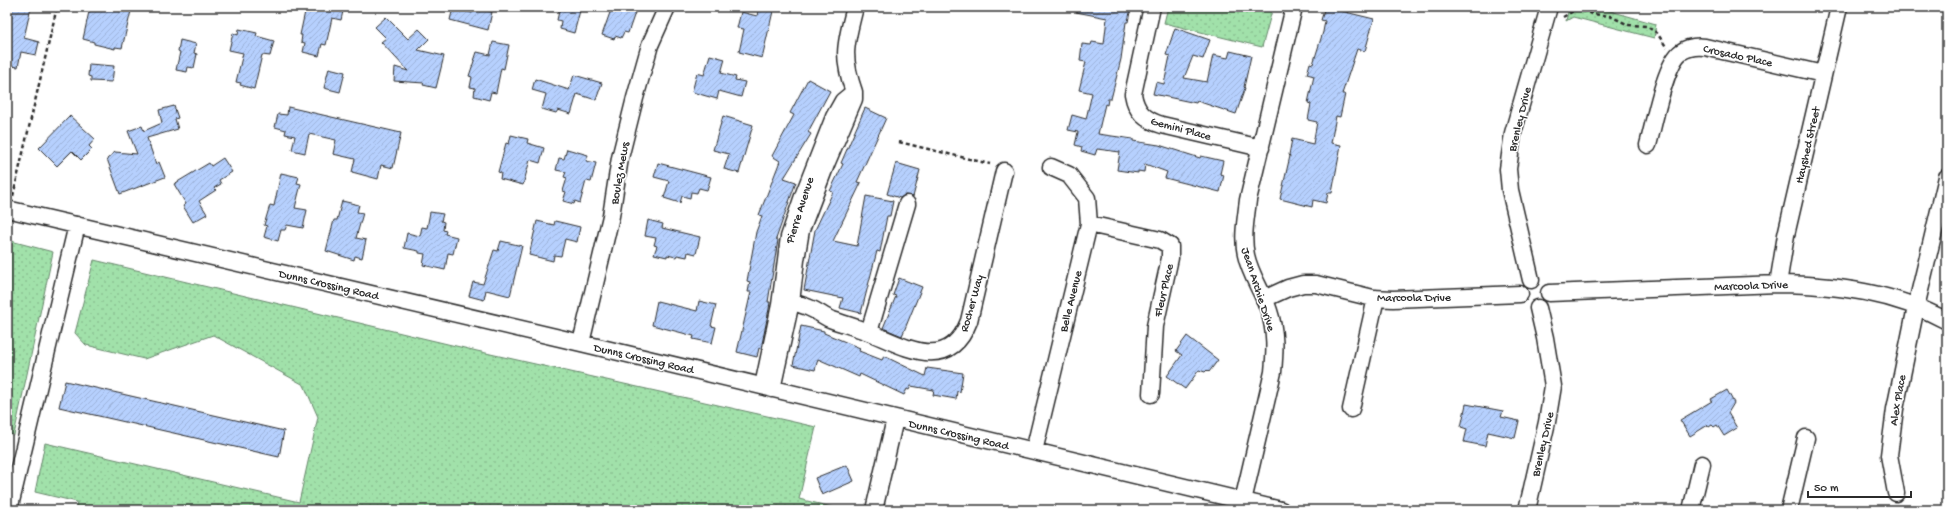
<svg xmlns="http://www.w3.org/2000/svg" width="1954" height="517" font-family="'Gochi Hand',sans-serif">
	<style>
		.grass { fill: url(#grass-dots); stroke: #66866a }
		.building { fill: url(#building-hatch); stroke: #2b2b2b }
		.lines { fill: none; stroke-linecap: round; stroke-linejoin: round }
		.minor-casing { stroke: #2b2b2b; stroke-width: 19 }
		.path { stroke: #2b2b2b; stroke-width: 2.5; stroke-dasharray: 4 3; stroke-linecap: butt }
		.minor { stroke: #fff; stroke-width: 16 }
		.labels { text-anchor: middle; stroke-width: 3; stroke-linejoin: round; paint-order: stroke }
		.street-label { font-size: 12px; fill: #2b2b2b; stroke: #fff }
	</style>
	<defs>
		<pattern id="grass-dots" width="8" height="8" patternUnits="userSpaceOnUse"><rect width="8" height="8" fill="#a1e1aa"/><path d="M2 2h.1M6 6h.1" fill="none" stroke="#8bc192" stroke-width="1.8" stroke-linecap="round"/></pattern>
		<pattern id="building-hatch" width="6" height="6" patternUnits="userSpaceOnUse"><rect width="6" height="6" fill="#b6d0fe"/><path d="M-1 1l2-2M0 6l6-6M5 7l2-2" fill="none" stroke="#9db3da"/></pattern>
	</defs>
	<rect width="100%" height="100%" fill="#fff"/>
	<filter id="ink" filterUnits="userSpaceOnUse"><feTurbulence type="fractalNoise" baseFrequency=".025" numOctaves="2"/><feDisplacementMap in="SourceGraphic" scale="8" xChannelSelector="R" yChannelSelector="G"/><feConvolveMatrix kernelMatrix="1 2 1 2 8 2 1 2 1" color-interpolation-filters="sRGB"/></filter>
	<g filter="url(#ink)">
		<!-- grass -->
		<path class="grass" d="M1168 7H1273L1262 47 1164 23Z
			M1569 7H1596L1656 24 1654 38 1573 17 1566 21Z
			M7 240 53 252 14 435 7 434Z
			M94 260 477 351 816 427 799 499 844 510H75L77 502 35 492 45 443 299 502 318 417 304 385 213 335 144 359 86 345 75 333Z"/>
		<!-- building -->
		<path class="building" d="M7 7H31L24 38 39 42 36 55 21 52 18 67 7 65Z
			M90 7H132L122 48 115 47V49L94 44V42L83 39Z
			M306 7H344L341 20 332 18 326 45 322 44 319 56 303 52 305 43 301 42 302 35H300Z
			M474 7H486L485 10 492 12 488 30 450 20 453 8 472 13Z
			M560 7H581L574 33 560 29 561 21 557 20Z
			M612 7H637L628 33 624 32 621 38 615 36 614 39 602 35Z
			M759 7H774L762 58 739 52 744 29 737 28 741 12 757 16Z
			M1076 7H1131L1128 22H1126L1121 59 1111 99H1108L1107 105 1105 104 1098 134 1133 139V141L1159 145 1200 158 1201 156 1223 161 1220 174 1224 175 1220 192 1165 178 1167 172 1145 164 1144 172 1138 171V173L1117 170 1120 152 1097 149 1095 155 1081 151 1082 147 1075 145 1078 132 1068 130 1072 115 1086 119 1092 93 1079 90 1086 62 1080 61 1082 44 1091 45 1092 42 1104 44 1107 18 1076 12Z
			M1325 7 1374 19 1365 51 1357 49 1342 94H1345L1340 117 1336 116 1331 143 1341 145 1332 193H1328L1326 203 1313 200 1312 207 1280 199 1290 156 1289 155 1292 139 1313 144 1317 122 1308 120 1311 104 1308 103 1314 76 1307 74 1310 63 1313 64 1323 32 1325 21 1321 20Z
			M386 17 408 39 419 29 429 39 418 50 444 56 436 88 423 85 424 83 394 81 395 67 408 71 381 42 386 38 375 27Z
			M1175 28 1210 40 1203 59 1193 56 1184 78 1207 82 1213 55 1228 58 1230 51 1251 56 1244 87 1245 88 1236 114 1197 101 1196 103 1153 94 1156 82 1164 84 1170 56 1166 55Z
			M239 29 257 33 256 36 274 41 270 56 262 55 254 89 240 85 241 83 236 82 243 53 229 50 233 33 238 35Z
			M180 40 196 44 194 53 197 54 194 68 188 67 187 72 176 70 180 52 178 51Z
			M493 42 509 45 504 69 501 68 496 93 491 92 489 100 474 96 475 88 470 87 472 77 469 76 477 52 490 55Z
			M710 55 725 59 721 73 736 77 735 80 745 82 741 97 719 91 717 99 692 92 697 73 704 75Z
			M89 64 114 66 112 82 91 81V77L88 76Z
			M329 68 345 72 340 92 324 88Z
			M574 75 602 83 596 100 577 94 571 114 558 110 556 113 542 109 546 94 532 90 535 79 569 90Z
			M808 79 830 91 808 132 811 134 784 178 796 182 776 239 778 240 768 302H770L769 309 761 349 759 348 757 357 737 352 751 292H748L750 282 747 281 756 232 762 216 759 215 780 161 772 156 794 115 790 113Z
			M174 106 178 118 175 119 178 129 147 138 156 164 159 162 165 177 120 194 107 159 115 152 137 154 128 131 142 126 144 131 162 123 159 110Z
			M288 107 401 133 393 168 381 165 378 179 352 172 355 159 333 154 336 140 309 134 305 153 292 150 295 136 285 134 286 130 275 127 278 114 287 115Z
			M865 108 886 118 857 182 861 183 833 241 857 246 866 196 893 201 890 216H887L880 252 877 251 861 313 840 308 843 298 804 290 815 230 833 192 830 191 843 164 841 163Z
			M70 116 95 139 89 146 92 149 81 160 72 151 57 166 39 148Z
			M723 116 753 125 739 173 724 169 729 154 713 150Z
			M511 135 528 139 527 143 544 148 540 163 530 160 523 185 500 179 501 173 498 172 506 143 509 144Z
			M567 149 588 155 586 161 596 163 591 182 586 181 580 203 575 201 574 204 563 201 566 192 563 191 567 178 564 177 566 172 556 170 559 158 564 159Z
			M223 158 232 172 219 180 221 184 214 188 216 190 199 201 207 214 193 222 183 206 186 204 174 184 209 163 211 166Z
			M658 163 711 177 707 190 699 188 697 193 691 192 690 198 682 196 680 203 664 198 669 181 654 177Z
			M896 163 920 170 913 197 905 195 900 198 887 194Z
			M281 173 299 177 297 183 301 184 295 208 307 210 303 228 287 225 285 230H281L278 241 264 237 267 226 264 225 270 205 274 206Z
			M342 201 359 205 357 212 363 213 356 238 366 240 362 258 355 256 354 260 326 251 334 220H337Z
			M430 212 443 214 441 221 444 222 443 230 446 231 445 234 457 237 453 254 448 253 445 270 423 265 425 254 419 253V251L404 248 407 233 420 236 422 227 427 228Z
			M648 220 663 224 662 228 700 237 696 254 688 252 687 257 677 255 676 257 667 255V257L654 254 657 246 654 245 656 238 645 236Z
			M537 221 554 225 555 221 580 227 577 242 565 239 561 256 554 255 553 261 529 255Z
			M501 241 522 246 510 296 486 290 484 300 469 296 473 282 483 284 494 250 498 251Z
			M899 278 922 287 902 336 883 328 896 296 893 295Z
			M657 301 697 311 699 301 716 305 711 326 716 327 712 343 693 339 694 336 652 325Z
			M801 326 824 331V333L860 348 859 351 882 360 884 356 925 376 927 368 963 373 960 392 957 391 956 399 933 395 934 390 911 386 909 390 907 389 904 395 860 374 859 377 818 359 815 370 793 365Z
			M1187 336 1218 360 1209 372 1207 370 1205 372 1199 370 1185 389 1167 376 1182 355 1176 351Z
			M65 381 284 431 279 457 59 407Z
			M1727 390 1734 403 1728 413 1737 428 1724 436 1717 425 1714 427 1712 425 1709 427 1708 425 1690 436 1680 420 1712 401 1711 399Z
			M1466 404 1503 411 1501 417 1519 421 1515 438 1488 432 1485 446 1464 442 1467 429 1461 427Z
			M847 465 854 481 822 495 815 478Z"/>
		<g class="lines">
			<!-- minor casing -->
			<g class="minor-casing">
				<path id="minor" d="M1152 7 1133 94C1136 112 1145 120 1162 125L1261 148
					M854 92C841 55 846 43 855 7
					M1648 145C1654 124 1665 63 1681 52 1688 47 1697 46 1705 47L1823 74
					M7 209 581 343 1281 510
					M1089 224 1160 240 1170 246V258L1155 326 1151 394
					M1531 280 1510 190 1508 169 1513 133 1549 7
					M1778 284 1786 235 1839 7
					M1549 293 1778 284C1837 285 1894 292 1947 321
					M1264 299 1288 288 1303 284H1316L1373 298 1393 299 1520 294
					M782 300C793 302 804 305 814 310 820 313 825 317 830 319 844 324 858 328 871 333 907 348 949 373 969 321L1004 171
					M869 332 907 204
					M581 343 611 216 620 158 635 98 650 45 667 7
					M763 386 780 305 789 237 803 196 834 117 843 101 854 92V99L827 162 801 230 796 260 791 302 772 389
					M1351 409 1376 298
					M1034 451 1089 224 1087 198 1069 175 1051 167
					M1896 493 1889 455 1895 409 1916 307 1947 177
					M1243 501 1273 372C1275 351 1276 332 1269 311 1263 292 1250 275 1246 255 1242 236 1246 218 1248 200L1294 7
					M9 510 77 225
					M874 510 895 419
					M1527 510 1547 422 1553 386 1545 338 1538 308
					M1691 510 1702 464
					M1789 510 1806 438"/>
			</g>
			<!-- path -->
			<path class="path" d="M1563 17 1577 9 1592 14 1610 16 1629 25 1646 26 1657 33 1667 48
				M899 142 990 164
				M13 196 57 7"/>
			<!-- minor -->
			<use href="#minor" class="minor"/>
		</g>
	</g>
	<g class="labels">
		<!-- street labels -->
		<g class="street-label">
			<text transform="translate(1738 55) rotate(12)" y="4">Crosado Place</text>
			<text transform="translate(1519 119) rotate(-76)" y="4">Brenley Drive</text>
			<text transform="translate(1181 128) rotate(15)" y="4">Gemini Place</text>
			<text transform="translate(1807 145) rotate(-77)" y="4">Hayshed Street</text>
			<text transform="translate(619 173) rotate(-80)" y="4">Boulez Mews</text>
			<text transform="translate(799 210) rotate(-72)" y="4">Pierre Avenue</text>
			<text transform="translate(329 284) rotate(13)" y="4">Dunns Crossing Road</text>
			<text transform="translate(1751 285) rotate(-2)" y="4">Marcoola Drive</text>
			<text transform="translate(1259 289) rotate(72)" y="4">Jean Archie Drive</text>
			<text transform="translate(1163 290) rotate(-77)" y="4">Fleur Place</text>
			<text x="1414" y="301">Marcoola Drive</text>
			<text transform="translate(1070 301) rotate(-76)" y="4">Belle Avenue</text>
			<text transform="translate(971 303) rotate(-74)" y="4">Rocher Way</text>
			<text transform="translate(644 358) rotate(13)" y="4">Dunns Crossing Road</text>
			<text transform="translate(1897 400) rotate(-80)" y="4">Alex Place</text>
			<text transform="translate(959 434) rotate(13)" y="4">Dunns Crossing Road</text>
			<text transform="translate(1542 444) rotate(-77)" y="4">Brenley Drive</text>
		</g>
	</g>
	<!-- margin -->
	<rect width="1954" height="517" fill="none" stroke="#fff" stroke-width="24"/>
	<rect x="12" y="12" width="1930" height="493" fill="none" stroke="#2b2b2b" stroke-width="1.5" filter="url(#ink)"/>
	<!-- scale -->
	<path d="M1808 491v6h103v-6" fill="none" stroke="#2b2b2b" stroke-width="2"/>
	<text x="1814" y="491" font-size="12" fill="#2b2b2b" stroke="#ffffff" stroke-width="3" paint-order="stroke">50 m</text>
</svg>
